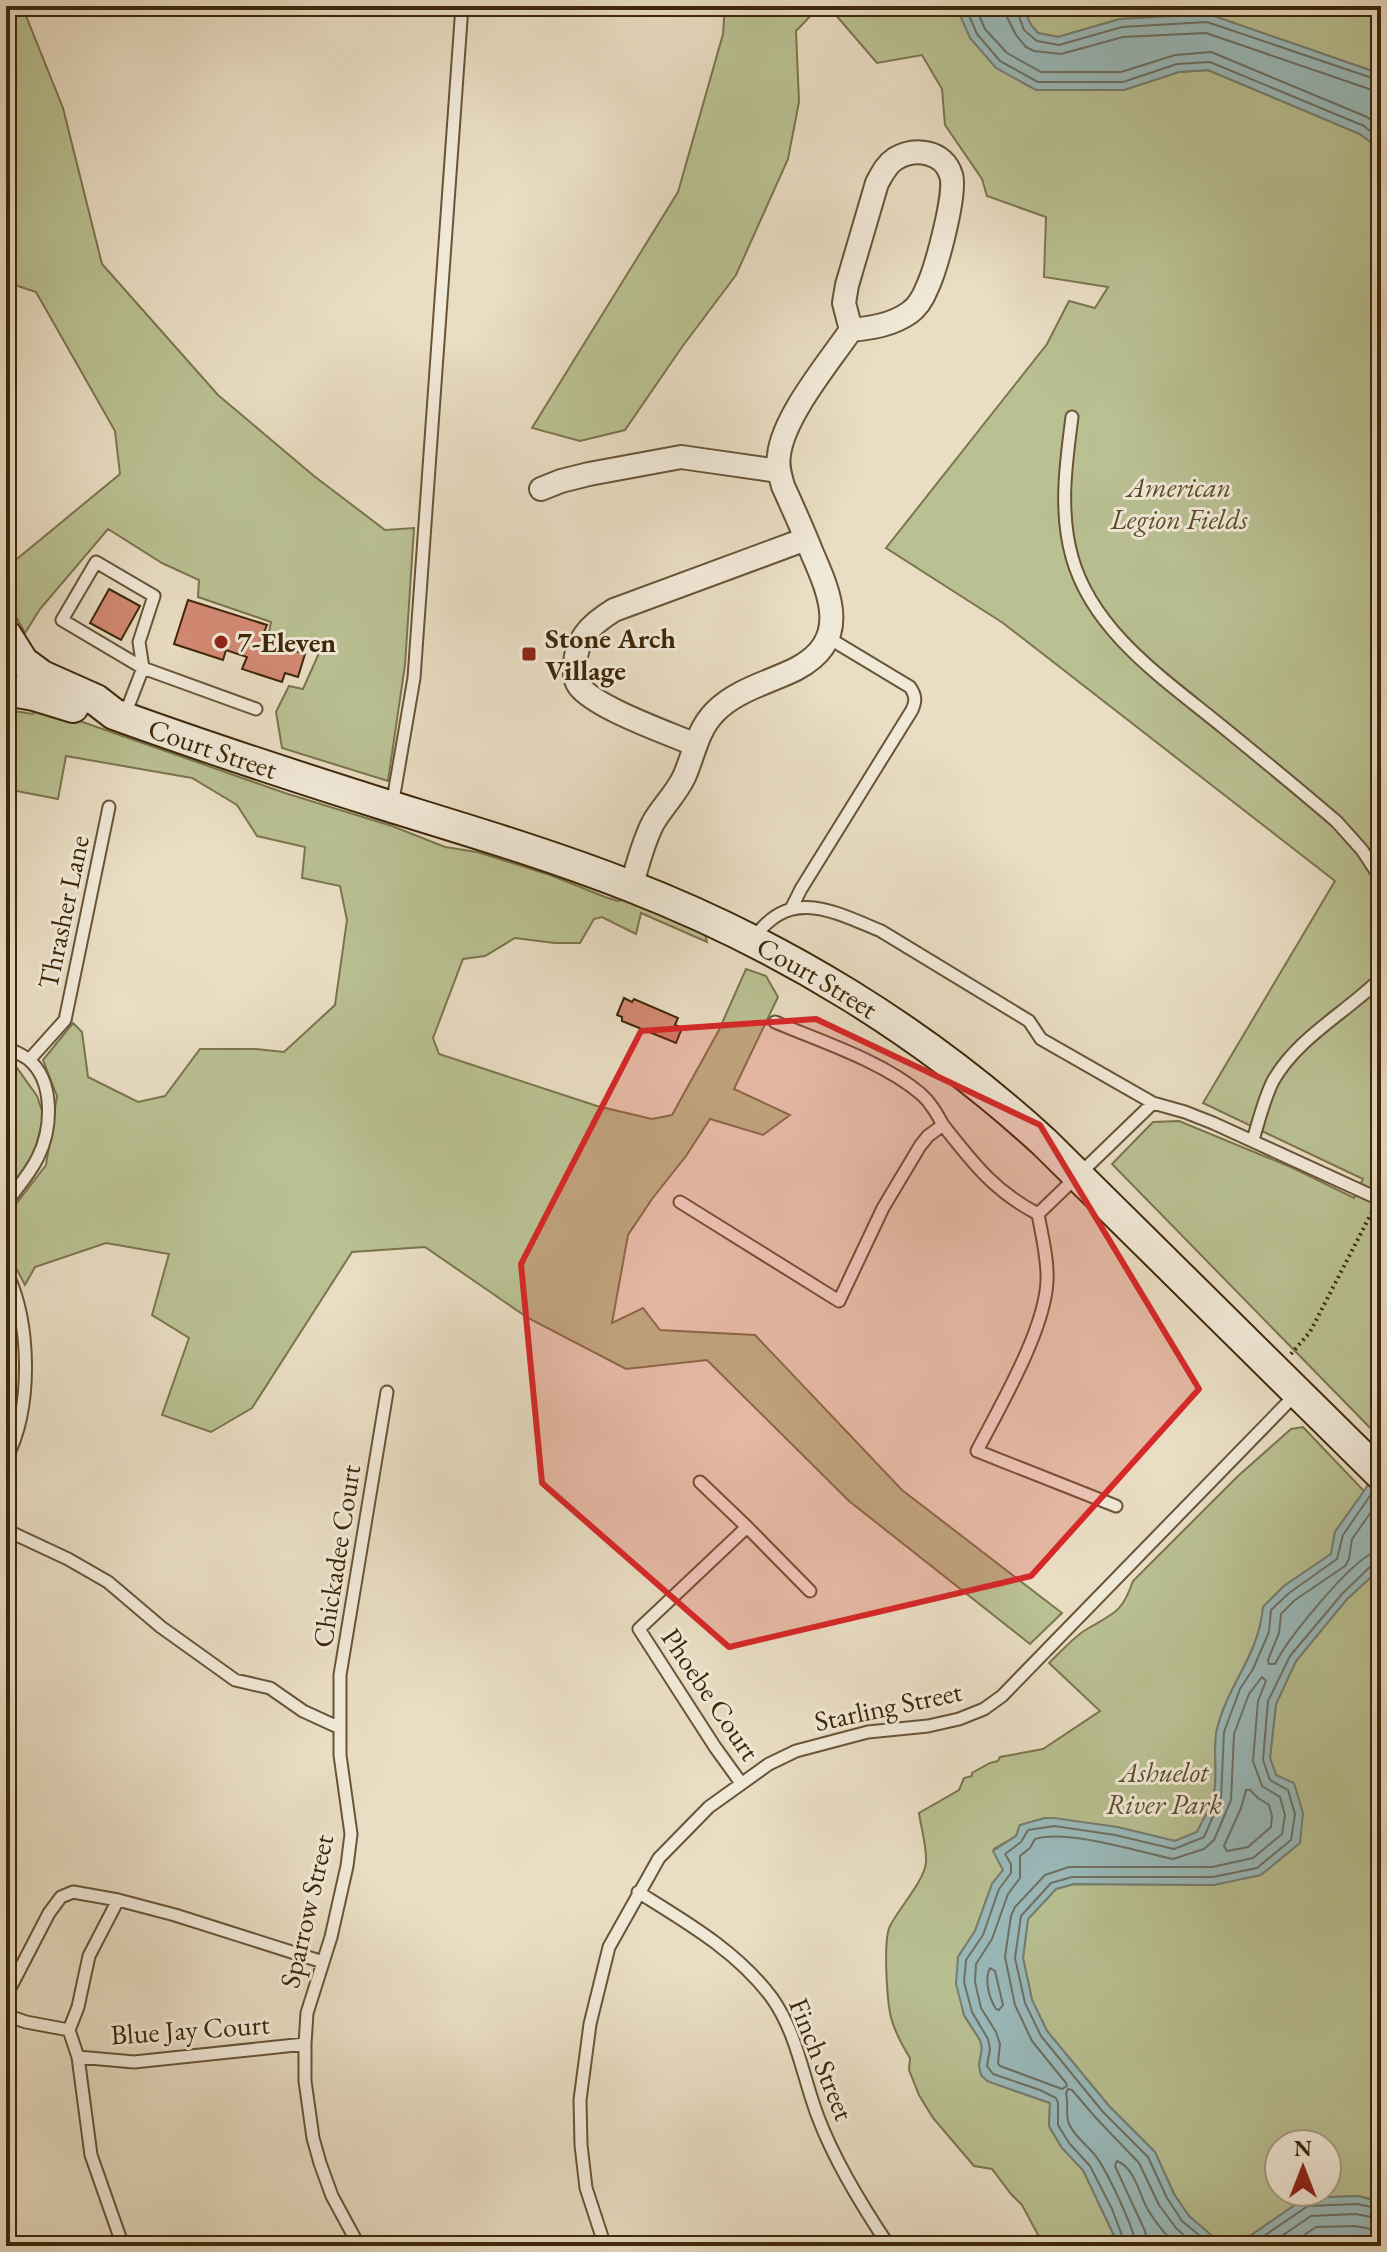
<svg xmlns="http://www.w3.org/2000/svg" width="1387" height="2252" font-family="'EB Garamond',serif">
	<style>
		.green { fill: #b9c092; stroke: #7b744d; stroke-width: 2; fill-rule: evenodd }
		.water { fill: #9ababb; stroke: #757f73; stroke-width: 2 }
		.lines { fill: none; stroke-linecap: round; stroke-linejoin: round }
		.shore { stroke: #6c7062; stroke-width: 2 }
		.building { fill: #d48974; stroke: #3d2708; stroke-width: 2 }
		.service-casing { stroke: #685437; stroke-width: 15 }
		.minor-casing { stroke: #685437; stroke-width: 26 }
		.secondary-casing { stroke: #3d2708; stroke-width: 34 }
		.path { stroke: #3d2708; stroke-width: 4; stroke-dasharray: 2 4; stroke-linecap: butt }
		.service { stroke: #f1e9d8; stroke-width: 11 }
		.minor { stroke: #f1e9d8; stroke-width: 22 }
		.secondary { stroke: #f1e9d8; stroke-width: 30 }
		.marked { fill: #d62828; fill-opacity: 0.2; stroke: #d62828; stroke-width: 6; stroke-linejoin: round }
		.poi-dot { fill: #8f2418; stroke: #f1e9d8; stroke-width: 3 }
		.labels { text-anchor: middle; stroke-width: 6; stroke-linejoin: round; paint-order: stroke }
		.park-label { font-size: 28px; font-style: italic; fill: #5c4d2a; stroke: #f1e9d8 }
		.poi-label { font-size: 28px; font-weight: bold; fill: #3d2708; stroke: #f1e9d8; text-anchor: start }
		.street-label { font-size: 28px; fill: #3d2708; stroke: #f1e9d8 }
	</style>
	<rect width="100%" height="100%" fill="#e9ddc3"/>
	<filter id="stains"><feTurbulence type="fractalNoise" baseFrequency=".0025" numOctaves="4"/><feColorMatrix values="0 0 0 0 .2 0 0 0 0 .09 0 0 0 0 .02 0 0 0 .5 -.17"/></filter>
	<radialGradient id="worn" r=".72"><stop offset=".6" stop-color="#630" stop-opacity="0"/><stop offset="1" stop-color="#630" stop-opacity=".3"/></radialGradient>
	<!-- green -->
	<path class="green" d="M6 6H22L63 108 102 264 218 395 314 476 385 530 414 528 405 665 388 781 282 748 276 712 289 686 303 689 319 653 268 637 271 622 198 597 199 580 162 563 108 529 40 609 25 633 11 608 6 604V568L120 474 115 431 36 292 6 282Z
		M725 6H820L796 31 799 102 788 159 736 275 682 347 625 430 580 441 532 428 678 192 723 34Z
		M828 6H956L957 11 1124 90 1179 72 1208 70 1360 134 1381 150V1439L1112 1164 1153 1122 1179 1121 1293 1168 1354 1198 1363 1179 1203 1103 1335 881 1003 623 886 548 1047 344 1069 301 1095 308 1108 287 1044 277 1046 217 987 196 982 179 945 125 942 89 922 55 877 63Z
		M1022 6H1381V74L1208 14 1120 19 1058 37 1038 33 1031 25Z
		M37 706 285 793 392 826 445 847 477 852 550 875 605 897 618 901 626 899 705 934 707 942 641 913 636 934 602 917 594 919 580 943H555L515 938 485 956 463 959 433 1038 439 1054 597 1106 652 1119 672 1115 719 1030 746 969 766 976 778 997 734 1089 790 1115 763 1135 710 1119 686 1156 652 1199 628 1235 612 1323 643 1308 660 1330 755 1335 902 1490 1062 1613 1030 1644 849 1501 707 1360 626 1369 528 1318 425 1247 352 1252 252 1408 211 1432 162 1415 189 1338 152 1315 169 1254 106 1243 35 1267 25 1285 6 1249V1217L46 1165 57 1096 43 1060 73 1023 82 1032 88 1077 138 1102 165 1096 200 1049H256L284 1052 335 1005 347 920 340 886 302 878 305 847 257 836 237 805 192 778 66 756 58 799 6 789V710L33 714Z
		M6 1056 10 1058 37 1096 44 1117 33 1156 6 1195Z
		M1303 1427 1364 1491 1335 1532 1331 1554 1284 1586 1263 1607C1259 1655 1228 1684 1217 1729 1212 1751 1219 1776 1213 1798 1210 1810 1202 1821 1197 1832L1175 1841 1117 1827 1045 1818 1020 1825 1016 1836 994 1849 1003 1870 992 1884 975 1931 958 1957 961 1999 964 2015 980 2040 982 2048 979 2065 981 2074 987 2081 1050 2103 1049 2126 1062 2148 1083 2170 1119 2246H1044L1022 2205 1011 2194 992 2169 974 2166 933 2118 919 2095 909 2070 910 2058C902 2045 893 2029 890 2013 887 1996 883 1940 890 1926 899 1908 925 1880 926 1862 927 1847 921 1828 919 1813L959 1790 964 1778 972 1776V1773L990 1763 998 1761 1000 1757 1043 1749 1100 1711 1049 1663C1061 1652 1073 1637 1087 1629 1114 1613 1122 1613 1133 1581L1238 1476 1291 1429Z
		M1381 1568V2202L1358 2196 1305 2198 1247 2238 1216 2240 1189 2216 1174 2194 1155 2152 1109 2106 1047 2031 1032 2000 1023 1958 1028 1919 1056 1889 1074 1884 1214 1885 1276 1775 1270 1758 1276 1704 1296 1661 1347 1599ZM1279 2144H1327V2192H1279Z"/>
	<!-- water -->
	<path class="water" d="M956 6H1022L1031 25 1038 33 1058 37 1120 19 1208 14 1381 74V150L1360 134 1208 70 1179 72 1124 90H1036L996 68 970 38Z
		M1381 1463V1568L1347 1599 1296 1661 1276 1704 1270 1758 1276 1775 1294 1783 1303 1813 1300 1843 1261 1875 1214 1885 1074 1884 1056 1889 1028 1919 1023 1958 1032 2000 1047 2031 1109 2106 1155 2152 1174 2194 1189 2216 1216 2239 1247 2238 1305 2198 1358 2196 1381 2202V2246H1119L1083 2170 1062 2148 1049 2126 1050 2103 987 2081 981 2075 979 2065 982 2048 980 2040 964 2015 956 1984 958 1957 975 1931 992 1884 1003 1870 993 1851 1016 1836 1020 1825 1045 1818H1054L1117 1827 1175 1841 1197 1832C1202 1821 1210 1810 1213 1798 1219 1776 1212 1751 1217 1729 1228 1684 1259 1656 1263 1607L1284 1586 1331 1554 1335 1532 1364 1491Z"/>
	<g class="lines">
		<!-- shore -->
		<path class="shore" d="M965 6 977 34 1000 61 1038 82H1123L1177 64 1210 62 1364 126 1381 140
			M975 6 985 29 1007 53 1041 72H1121L1175 55 1211 52 1367 117 1381 127
			M1005 6 1006 15 1016 35 1026 47 1034 51 1061 54 1123 37 1206 33 1372 90 1381 91
			M1015 6 1024 30 1037 41 1059 45 1122 27 1207 22 1381 81
			M1381 1498 1352 1539 1349 1559 1345 1566 1295 1600 1281 1614 1279 1633 1268 1660 1269 1664H1275C1287 1639 1345 1569 1369 1555 1374 1552 1375 1553 1381 1552
			M1262 1677 1266 1681 1258 1701 1253 1761 1262 1786 1280 1797 1285 1815 1282 1834 1253 1858 1212 1867H1069L1045 1875 1015 1907 1011 1916 1005 1957 1015 2005 1032 2041 1066 2083 1067 2086 1062 2089 1000 2066 998 2063 1000 2044 996 2032 981 2008 975 1982 976 1964 992 1939 1008 1894 1020 1878V1856L1030 1848 1035 1839C1068 1829 1138 1852 1173 1859L1204 1849 1214 1840 1231 1800 1234 1734 1249 1694Z
			M1246 1790H1250L1258 1798 1269 1805 1272 1816 1271 1827 1248 1847 1227 1851 1224 1846 1241 1808Z
			M990 1968 995 1971 1003 2005 999 2010 996 2009C989 1998 984 1979 990 1968Z
			M1126 2246 1112 2209 1090 2166 1069 2143 1058 2125V2103L1056 2098 1040 2090 993 2074 987 2066 990 2049 988 2039 972 2012 964 1982 966 1960 983 1935 999 1889 1011 1873V1864L1005 1854 1021 1842 1028 1830 1054 1826 1115 1835 1174 1849 1204 1837 1221 1798 1224 1732 1240 1689 1253 1669 1269 1632 1271 1610 1289 1593 1337 1559 1343 1535 1374 1490
			M1136 2246C1135 2230 1105 2166 1094 2154 1085 2143 1075 2137 1069 2124 1065 2115 1069 2103 1066 2093L1068 2089 1072 2090 1096 2118 1139 2163 1159 2205 1176 2228 1196 2246
			M1148 2246 1145 2231 1115 2166 1117 2161C1135 2168 1139 2194 1148 2210 1156 2223 1166 2236 1178 2246
			M1212 2246 1182 2221 1167 2198 1148 2157 1103 2112 1041 2036 1025 2003 1015 1958 1021 1916 1051 1883 1072 1877H1213L1257 1868 1291 1840 1295 1814 1288 1790 1270 1780 1263 1760 1268 1701 1290 1656 1342 1594 1372 1565 1381 1563
			M1241 2246 1252 2244 1308 2206 1357 2204 1381 2209
			M1267 2246 1311 2216 1356 2214 1381 2219
			M1288 2246 1316 2227 1355 2226 1381 2231"/>
	</g>
	<!-- building -->
	<path class="building" d="M109 589 140 606 121 640 90 623Z
		M188 600 267 625 261 640 305 654 298 677 285 673 282 682 242 669 247 657 226 650 223 660 174 644Z
		M624 998 632 1002 634 999 678 1018 675 1025 682 1028 676 1043 622 1021V1017L617 1015Z"/>
	<g class="lines">
		<!-- service casing -->
		<g class="service-casing">
			<path id="service" d="M1072 417C1066 463 1059 511 1072 557 1093 633 1167 681 1224 728 1262 759 1300 790 1337 822L1362 850 1381 879
				M96 562 154 596 139 642 143 668 62 620Z
				M124 717 143 668 256 709
				M392 806 414 678 462 6
				M791 909 801 889 912 710C916 701 916 696 910 687L827 637
				M753 940C788 886 833 911 881 931L1029 1021 1041 1039 1153 1103 1185 1112 1213 1123 1379 1199
				M775 1022C822 1042 882 1061 921 1094 931 1103 937 1114 943 1125
				M6 1047C13 1051 21 1054 28 1059 55 1081 52 1129 38 1157 30 1174 17 1188 6 1203
				M29 1060 65 1020 109 807
				M1253 1140C1259 1120 1264 1099 1273 1081 1298 1037 1346 1013 1381 978
				M680 1202 839 1301 883 1208 920 1146 928 1136 943 1125C973 1163 994 1191 1038 1214 1042 1236 1048 1259 1047 1281 1045 1330 1000 1406 977 1451L1116 1506
				M1038 1214 1153 1103
				M6 1271C31 1322 33 1408 6 1459
				M700 1482 747 1527
				M6 1530 68 1559 108 1582 161 1627 235 1680 270 1688 303 1711 340 1728
				M741 1783 715 1747 639 1629 747 1527 810 1591
				M638 1892C686 1922 737 1951 772 1998 797 2033 803 2078 818 2117 835 2162 862 2206 889 2246
				M6 1996 49 1913 61 1897 73 1892 118 1900
				M6 2015 26 2022 69 2030 78 2057 134 2062 305 2044
				M69 2030 78 2007 89 1956 118 1900 175 1915 323 1962
				M78 2057 91 2155 123 2246
				M359 2246 332 2196 320 2163 313 2138 305 2081V2044L307 2013 331 1937 347 1866 351 1834 340 1755V1675L387 1392
				M605 2246 586 2188 581 2145 580 2100 590 2024 609 1947 659 1858 709 1807 769 1764 796 1751 868 1732 928 1726 959 1719 984 1709 1002 1696 1296 1394"/>
		</g>
		<!-- minor casing -->
		<g class="minor-casing">
			<path id="minor" d="M541 489 561 481 589 474 681 457 779 471
				M696 745C668 733 596 708 579 686 573 678 574 666 576 656 580 634 595 622 614 610L806 539
				M631 886C638 865 643 842 653 823 662 807 676 794 684 777 694 755 697 730 715 712 736 690 770 682 796 669 850 641 831 596 812 553 803 530 793 508 783 486 780 475 777 466 779 455 783 417 829 362 851 330L844 303 847 285 877 183C882 174 886 165 895 159 915 147 944 151 951 175 957 193 936 269 927 288 923 298 918 307 909 313 892 325 871 328 851 330"/>
		</g>
		<!-- secondary casing -->
		<g class="secondary-casing">
			<g id="secondary">
				<path id="s1" d="M6 635 23 662 42 676 96 700 114 714C205 747 297 777 389 806 470 831 551 855 630 886 782 945 924 1032 1044 1142L1381 1475"/>
				<path d="M6 690 34 695 73 707"/>
			</g>
		</g>
		<!-- path -->
		<path class="path" d="M1291 1354 1310 1332 1373 1210"/>
		<!-- service -->
		<use href="#service" class="service"/>
		<!-- minor -->
		<use href="#minor" class="minor"/>
		<!-- secondary -->
		<use href="#secondary" class="secondary"/>
	</g>
	<!-- marked area -->
	<path class="marked" d="M816 1019 1040 1125 1199 1389 1031 1576 729 1647 542 1483 521 1264 641 1031Z"/>
	<!-- markers -->
	<g class="poi-dot">
		<circle cx="221" cy="642" r="8"/>
		<rect x="521" y="646" width="16" height="16" rx="4"/>
	</g>
	<g class="labels">
		<!-- park labels -->
		<g class="park-label">
			<text x="1179" y="497">American<tspan x="1179" dy="32">Legion Fields</tspan></text>
			<text x="1164" y="1782">Ashuelot<tspan x="1164" dy="32">River Park</tspan></text>
		</g>
		<!-- poi labels -->
		<g class="poi-label">
			<text x="545" y="648">Stone Arch<tspan x="545" dy="32">Village</tspan></text>
			<text x="237" y="652">7-Eleven</text>
		</g>
		<!-- street labels -->
		<g class="street-label">
			<text dy="10" stroke="none"><textPath href="#s1" startOffset="242">Court Street</textPath></text>
			<text transform="translate(63 912) rotate(-78)" y="10">Thrasher Lane</text>
			<text dy="10" stroke="none"><textPath href="#s1" startOffset="890">Court Street</textPath></text>
			<text transform="translate(336 1556) rotate(-81)" y="10">Chickadee Court</text>
			<text transform="translate(711 1694) rotate(56)" y="10">Phoebe Court</text>
			<text transform="translate(888 1706) rotate(-12)" y="10">Starling Street</text>
			<text transform="translate(306 1911) rotate(-77)" y="10">Sparrow Street</text>
			<text transform="translate(190 2029) rotate(-4)" y="10">Blue Jay Court</text>
			<text transform="translate(822 2059) rotate(68)" y="10">Finch Street</text>
		</g>
	</g>
	<!-- margin -->
	<rect width="1387" height="2252" fill="none" stroke="#e9ddc3" stroke-width="32"/>
	<rect x="8" y="8" width="1371" height="2236" fill="none" stroke="#3d2708" stroke-width="4"/>
	<rect x="16" y="16" width="1355" height="2220" fill="none" stroke="#3d2708" stroke-width="2"/>
	<!-- north arrow -->
	<g transform="translate(1303 2168)"><circle r="38" fill="#f1e9d8" stroke="#a99b85" stroke-width="2"/>
	<path d="M0-6L14 30L0 20L-14 30Z" fill="#8f2418"/>
	<text y="-12" font-size="22" font-weight="bold" text-anchor="middle" fill="#3d2708">N</text>
	</g>
	<rect width="100%" height="100%" filter="url(#stains)"/>
	<rect width="100%" height="100%" fill="url(#worn)"/>
</svg>
